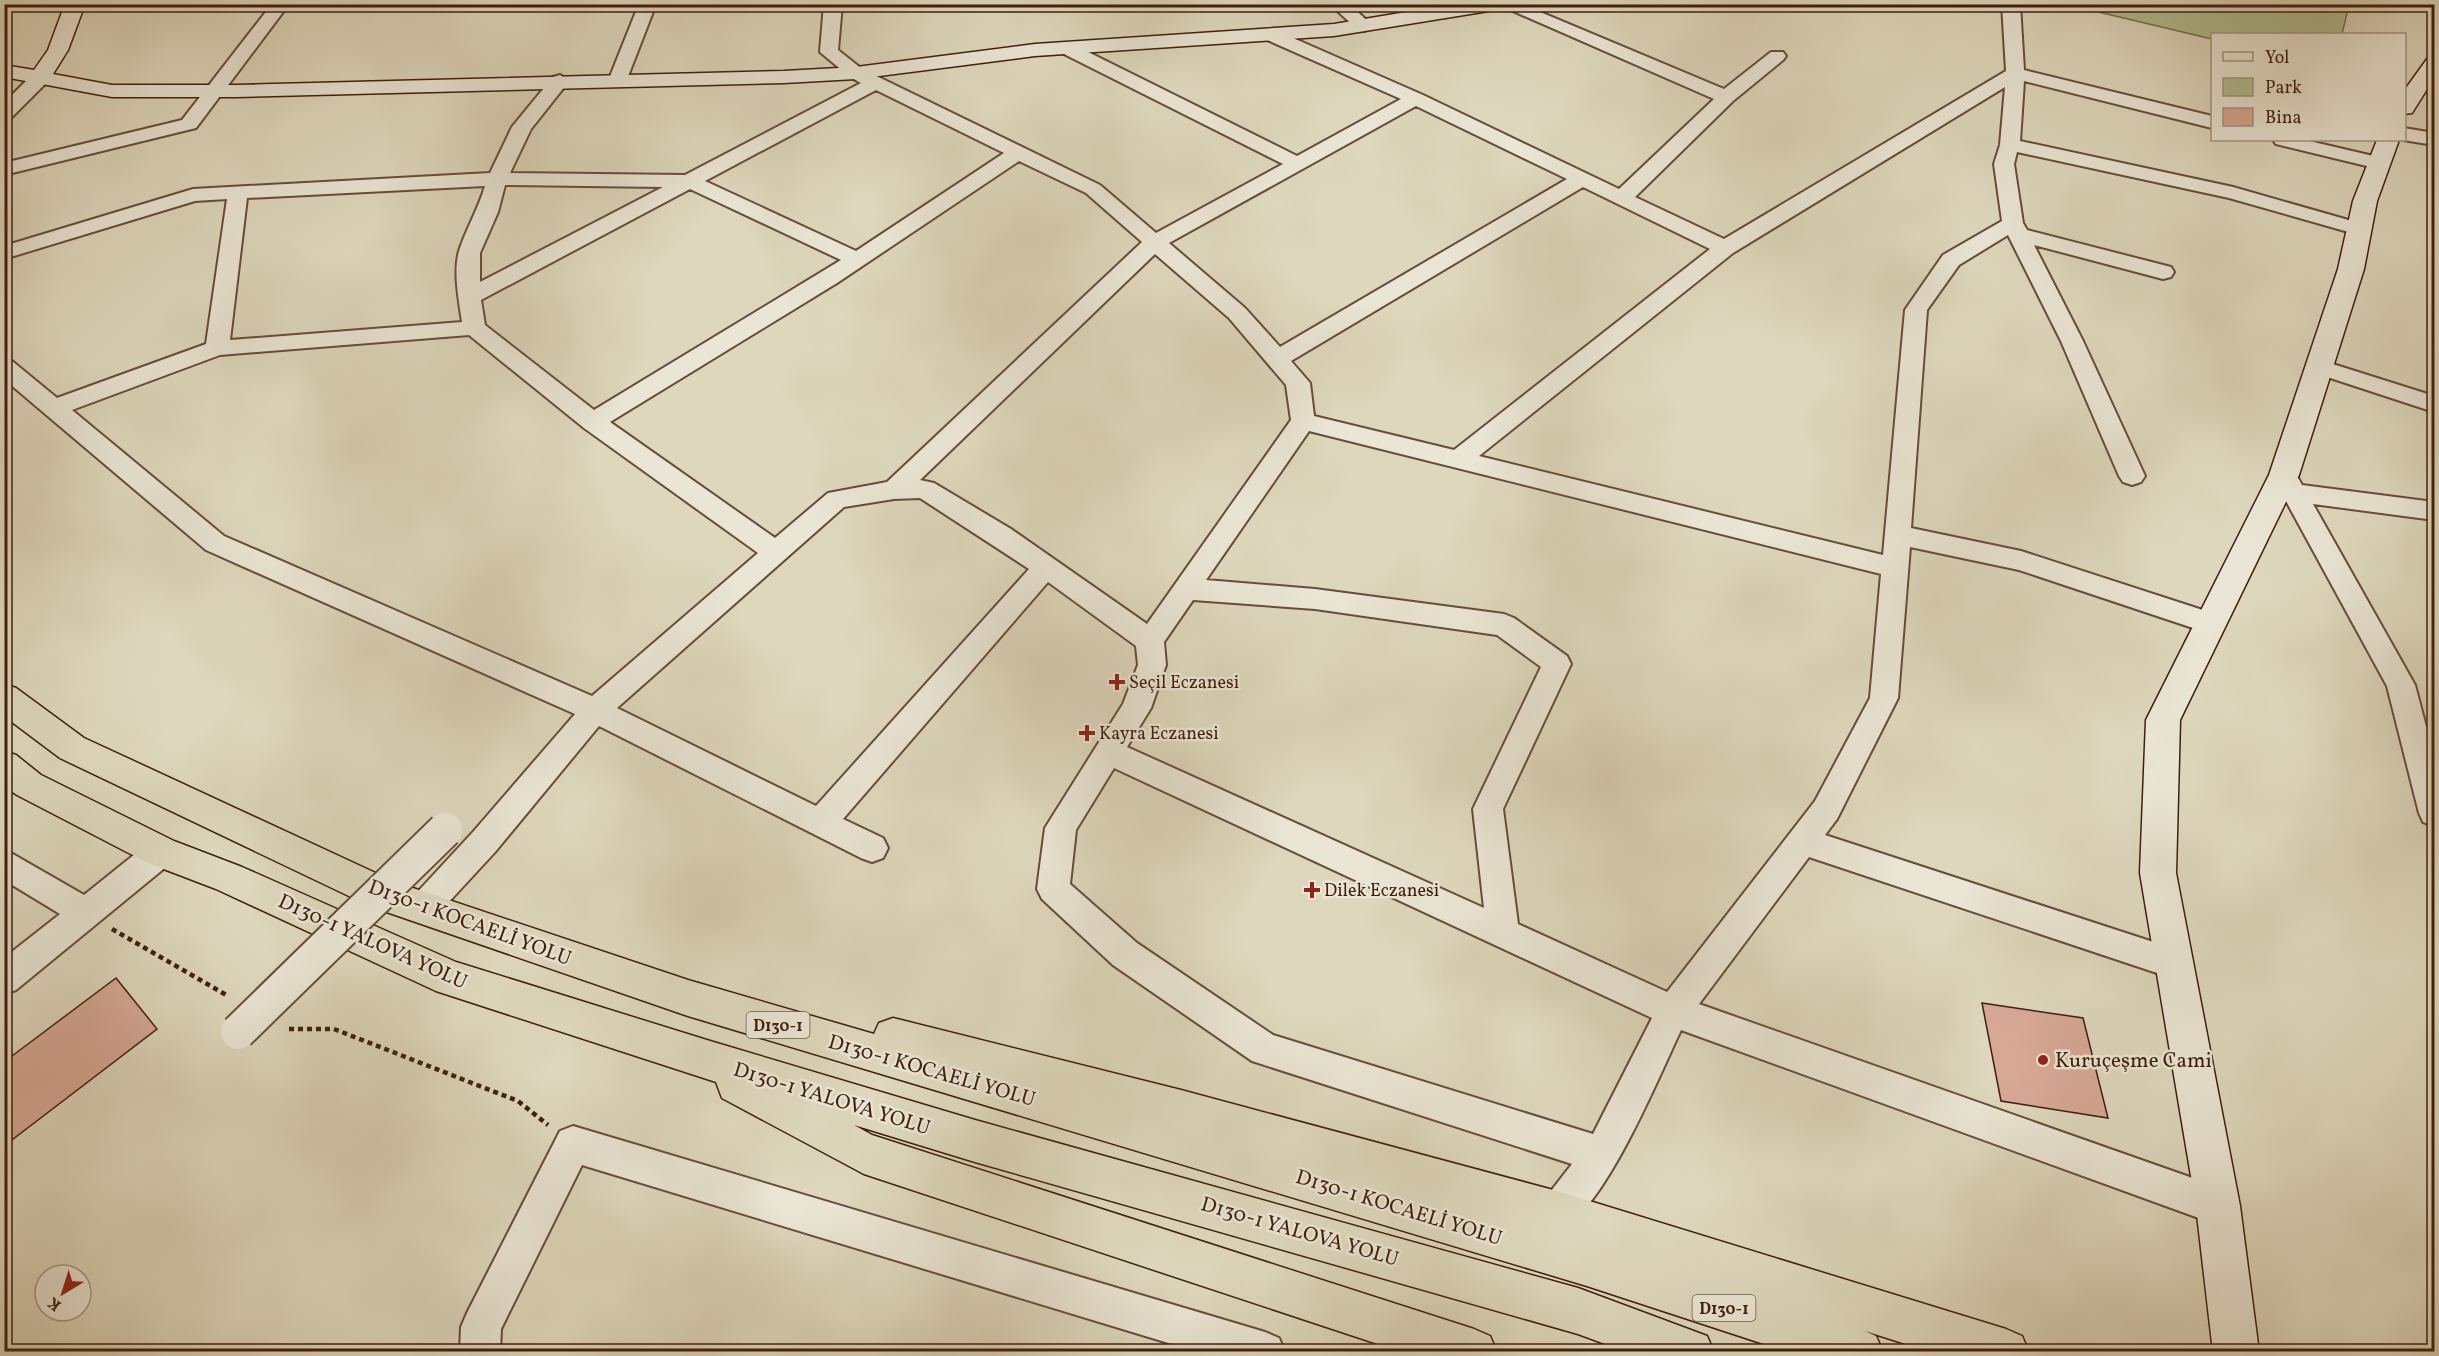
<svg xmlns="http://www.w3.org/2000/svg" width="2439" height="1356" font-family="Vollkorn,serif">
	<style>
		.green { fill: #b1be92; stroke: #786e51; stroke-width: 1.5 }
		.building { fill: #d7a896; stroke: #401e10; stroke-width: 1.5 }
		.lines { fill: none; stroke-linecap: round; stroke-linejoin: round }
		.street-casing { stroke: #684c3b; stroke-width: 4 }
		.secondary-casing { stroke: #401e10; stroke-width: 3 }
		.highway-casing { stroke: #401e10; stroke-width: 3 }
		.path { stroke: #401e10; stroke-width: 4.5; stroke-dasharray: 5 4; stroke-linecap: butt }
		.street { fill: #eae5d4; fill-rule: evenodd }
		.secondary { fill: #eae5d4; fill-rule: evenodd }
		.highway { fill: #ded7bd; fill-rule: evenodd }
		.street-bridge-casing { stroke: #684c3b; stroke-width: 38; stroke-linecap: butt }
		.street-bridge { stroke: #eae5d4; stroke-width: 34 }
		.poi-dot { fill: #8f2418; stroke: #eae5d4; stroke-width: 2 }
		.labels { text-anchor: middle; stroke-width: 5; stroke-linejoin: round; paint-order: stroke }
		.shield { fill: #eae5d4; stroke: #735a4b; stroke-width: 1.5 }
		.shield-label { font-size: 16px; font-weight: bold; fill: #401e10 }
		.poi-label { font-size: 18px; fill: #401e10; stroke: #eae5d4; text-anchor: start }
		.near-street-label { font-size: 21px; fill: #401e10; stroke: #eae5d4 }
		.near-poi-label { font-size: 21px; fill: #401e10; stroke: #eae5d4; text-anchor: start }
	</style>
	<rect width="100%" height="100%" fill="#ded7bd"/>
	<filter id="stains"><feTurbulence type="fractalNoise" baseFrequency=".00333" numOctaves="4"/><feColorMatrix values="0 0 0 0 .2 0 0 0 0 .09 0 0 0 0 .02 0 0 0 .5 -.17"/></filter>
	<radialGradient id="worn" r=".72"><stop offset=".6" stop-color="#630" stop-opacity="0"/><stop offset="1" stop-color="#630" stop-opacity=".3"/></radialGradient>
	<!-- green -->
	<path class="green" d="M2069 5H2349L2342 34H2212V39Z"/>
	<!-- building -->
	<path class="building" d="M116 978 157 1029 4 1146V1062Z
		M1982 1003 2083 1018 2108 1118 2001 1101Z"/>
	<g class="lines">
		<!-- street casing -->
		<g class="street-casing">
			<path id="street" d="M272 4H289L196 128 4 175V163L182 120Z
				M639 4H656L627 79 625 83H611L609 79Z
				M824 4H842L838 50 862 69 1100 185 1156 233 1283 164 1060 52 1057 48 1060 44H1072L1297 156 1401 99 1265 39 1262 35 1265 31H1277L1423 95 1619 189 1714 99 1497 4H1521L1724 89 1771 52H1783L1786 56 1783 60 1733 101 1635 197 1724 239 2006 71 2002 4H2020L2024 70 2212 116V128L2024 81 2020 141 2233 187 2366 225 2369 229 2366 233 2359 235 2229 198 2017 152 2014 164 2023 223 2027 230 2171 267 2174 272 2171 277 2163 279 2034 245 2083 341 2145 476 2141 482 2132 485 2123 482 2119 476 2061 341 2008 235 1959 265 1927 310 1911 528 2021 551 2221 616 2225 623 2221 630 2211 634 2019 570 1910 547 1898 698 1837 819 1825 835 2187 953 2192 964 2187 975 2175 979 1809 857 1699 1004 2218 1187 2231 1193 2237 1206 2231 1219 2218 1225 1681 1030C1658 1078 1604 1212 1557 1232L1544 1226 1538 1213 1544 1200 1572 1164 1252 1061 1113 965 1042 899 1037 889 1045 828 1123 704 1138 665 1136 646 1048 582 843 819 883 838 888 848 883 858 872 862 861 858 599 726 495 852 434 918 423 922 412 918 407 908 412 898 473 832 575 714 206 550 4 379V359L12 361 57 398 206 344 227 199 195 201 4 259V246L193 189 490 173 512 127 553 77 560 75 569 81 531 129 510 173 685 175 861 83 850 77 820 52ZM2005 87 2000 145 1994 164 2002 221 1943 255 1905 310 1883 555 1479 456 1733 253ZM876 90 1004 153 856 251 705 181ZM1416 106 1567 179 1280 347 1245 308 1169 243ZM1019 161 1086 193 1142 242 887 482 828 493 775 538 610 422 837 283ZM505 185 663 187 480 282V253L498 212ZM485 186C478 210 466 229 459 251 453 272 459 301 462 322L230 340 247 198ZM1583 187 1710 249 1454 450 1314 416 1310 383 1291 361ZM690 189 841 260 594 410 485 325 481 300ZM1155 254 1229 318 1286 385 1291 420 1147 624 1011 529 934 483 920 480ZM469 335 584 428 758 553 592 696 224 536 72 410 220 355ZM1309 431 1881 574 1870 698 1815 801 1667 992 1518 924 1503 809 1571 664 1567 656 1514 618 1504 614 1315 589 1206 580ZM920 498 1029 569 816 806 617 708 844 507 894 499ZM1193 600 1315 609 1497 635 1541 667 1473 809 1484 908 1127 747 1151 708 1166 665 1164 642ZM1114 768 1652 1018 1593 1134 1273 1035 1137 943 1070 884 1076 830Z
				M1330 4H1349L1373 26 1364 31 1358 30Z
				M40 72 47 74 49 78 47 82 11 118 4 120V103L33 74Z
				M2404 128 2434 133V145L2403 140Z
				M2273 140H2305L2386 159 2389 163 2386 167 2379 169 2276 144Z
				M2320 360 2434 396V412L2312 372 2308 367 2312 362Z
				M2284 466 2293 469 2302 485 2434 502V520L2313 504 2415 685 2434 757V826L2423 822 2419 813 2387 686 2286 501 2270 497 2266 491 2270 485 2276 483 2271 475 2275 469Z
				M161 838 172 842 177 852 172 862 16 990 4 994V958L60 914 4 880V849L84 895 150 842Z
				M573 1126 1265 1332 1279 1338 1285 1352H1198L582 1165 501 1329 500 1352H460L461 1327 467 1313 560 1131Z"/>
		</g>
		<!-- secondary casing -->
		<g class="secondary-casing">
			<path id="secondary" d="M65 4H85L68 50 53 74 112 85H236L784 71 856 67 1035 44 1334 24 1455 4H1505L1495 10 1334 36 1035 56 856 79 784 83 236 97H112L4 77V65L34 70 48 50Z
				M2434 57V78L2412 113 2404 114V91L2427 59Z
				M2377 140H2399L2377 201 2364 269 2299 475 2180 720 2176 873 2240 1206 2259 1352H2213L2196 1206 2140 873 2146 720 2269 475 2338 269 2353 201Z"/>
		</g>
		<!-- highway casing -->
		<g class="highway-casing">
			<path id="highway" d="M4 684 16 688 84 738 395 882 688 980 874 1034 879 1023 893 1018 1181 1090 1557 1191 2006 1329 2022 1336 2029 1352H1931L1865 1331 1876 1336 1883 1352H1788L1587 1286 688 1016 372 907 60 758 4 716Z
				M4 751 16 755 41 775 174 841 242 867 456 962 710 1041 975 1120 1578 1288 1707 1336 1714 1352H1627L1578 1334 975 1162 854 1125 872 1135 1474 1329 1490 1336 1497 1352H1402L864 1174 722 1098 716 1082 436 991 216 889 148 863 17 795 4 786Z"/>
		</g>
		<!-- path -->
		<path class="path" d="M112 929 228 996
			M289 1029H334L518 1101 548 1125"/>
		<!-- street -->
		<use href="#street" class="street"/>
		<!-- secondary -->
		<use href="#secondary" class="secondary"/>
		<!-- highway -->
		<use href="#highway" class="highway"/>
		<!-- street-bridge casing -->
		<g class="street-bridge-casing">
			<path id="street-bridge" d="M238 1032 445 830"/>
		</g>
		<!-- street-bridge -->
		<use href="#street-bridge" class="street-bridge"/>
	</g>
	<!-- markers -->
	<g class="poi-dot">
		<path d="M1114 673h6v6h6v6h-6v6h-6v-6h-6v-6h6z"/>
		<path d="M1084 724h6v6h6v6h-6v6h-6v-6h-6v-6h6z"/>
		<path d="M1309 881h6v6h6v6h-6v6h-6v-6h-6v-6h6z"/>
		<circle cx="2043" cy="1060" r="6"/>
	</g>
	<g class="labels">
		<!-- shield labels -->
		<g class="shield">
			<rect x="746.5" y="1012" width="63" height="26" rx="4.5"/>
			<rect x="1692.5" y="1295" width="63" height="26" rx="4.5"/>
		</g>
		<g class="shield-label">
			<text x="778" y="1031">D130-1</text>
			<text x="1724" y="1314">D130-1</text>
		</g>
		<!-- poi labels -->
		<g class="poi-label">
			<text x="1129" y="688">Seçil Eczanesi</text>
			<text x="1099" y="739">Kayra Eczanesi</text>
			<text x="1324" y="896">Dilek Eczanesi</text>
		</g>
		<!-- near-street labels -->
		<g class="near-street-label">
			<text transform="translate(470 922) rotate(20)" y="7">D130-1 KOCAELİ YOLU</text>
			<text transform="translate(373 941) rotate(24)" y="7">D130-1 YALOVA YOLU</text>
			<text transform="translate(932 1070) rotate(16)" y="7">D130-1 KOCAELİ YOLU</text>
			<text transform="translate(832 1098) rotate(17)" y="7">D130-1 YALOVA YOLU</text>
			<text transform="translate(1399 1207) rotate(17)" y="7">D130-1 KOCAELİ YOLU</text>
			<text transform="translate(1300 1231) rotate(16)" y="7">D130-1 YALOVA YOLU</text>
		</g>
		<!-- near-poi labels -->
		<g class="near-poi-label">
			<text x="2055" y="1067">Kuruçeşme Cami</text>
		</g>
	</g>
	<!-- margin -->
	<rect width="2439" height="1356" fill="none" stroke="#ded7bd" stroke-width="24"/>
	<rect x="6" y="6" width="2427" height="1344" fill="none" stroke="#401e10" stroke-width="3"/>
	<rect x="12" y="12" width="2415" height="1332" fill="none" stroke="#401e10" stroke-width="1.5"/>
	<!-- legend -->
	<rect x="2211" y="33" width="195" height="108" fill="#eae5d4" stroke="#a69586" stroke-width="1.5"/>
	<rect x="2223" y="52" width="30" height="9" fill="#eae5d4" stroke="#a69586" stroke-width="1.5"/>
	<text x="2265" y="63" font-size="18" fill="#401e10">Yol</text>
	<rect x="2223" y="78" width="30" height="18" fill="#b1be92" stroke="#a69586" stroke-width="1.5"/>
	<text x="2265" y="93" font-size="18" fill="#401e10">Park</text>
	<rect x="2223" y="108" width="30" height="18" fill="#d7a896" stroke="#a69586" stroke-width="1.5"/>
	<text x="2265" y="123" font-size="18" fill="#401e10">Bina</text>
	<!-- north arrow -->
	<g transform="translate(63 1293) rotate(218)"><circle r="28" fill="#eae5d4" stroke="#a69586" stroke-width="1.5"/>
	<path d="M0-4.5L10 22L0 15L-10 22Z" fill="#8f2418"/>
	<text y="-9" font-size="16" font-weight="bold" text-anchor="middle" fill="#401e10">K</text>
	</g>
	<rect width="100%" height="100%" filter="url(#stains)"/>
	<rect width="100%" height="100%" fill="url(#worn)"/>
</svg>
